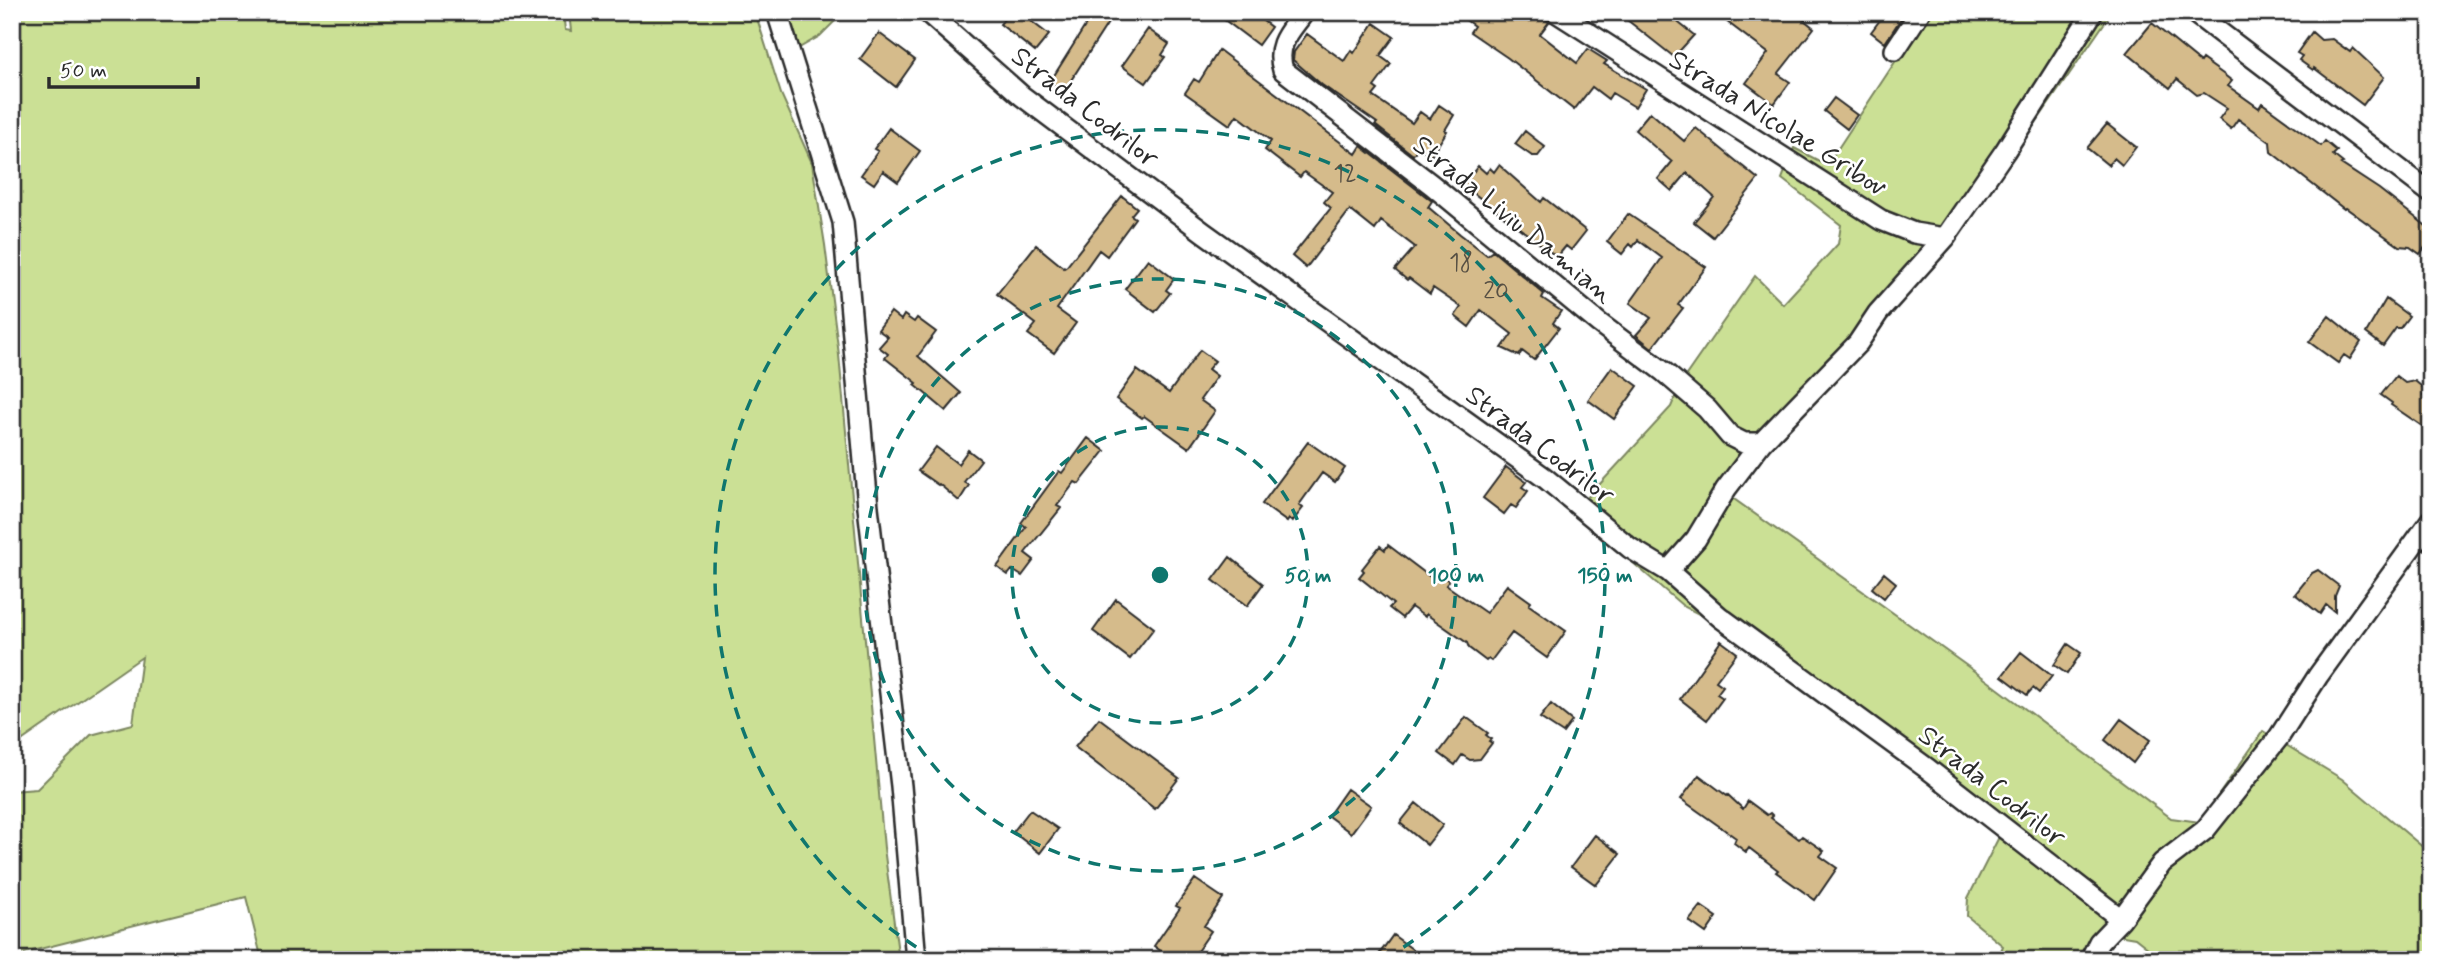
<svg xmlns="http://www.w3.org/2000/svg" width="2443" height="972" font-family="Mynerve,sans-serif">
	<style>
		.green { fill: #cbe095; stroke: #7b8660; stroke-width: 2 }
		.building { fill: #d5bb8b; stroke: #2b2b2b; stroke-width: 2 }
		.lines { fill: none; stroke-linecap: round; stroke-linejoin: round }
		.minor-casing { stroke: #2b2b2b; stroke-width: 24 }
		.minor { stroke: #fff; stroke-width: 19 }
		.ring { fill: none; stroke: #0f766e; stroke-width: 3.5; stroke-dasharray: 12 9 }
		.labels { text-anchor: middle; stroke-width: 5; stroke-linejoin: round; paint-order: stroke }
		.number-label { font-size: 24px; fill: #564f43 }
		.street-label { font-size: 28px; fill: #2b2b2b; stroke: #fff }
		.centre { fill: #0f766e; stroke: #fff; stroke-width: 3.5 }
		.ring-label { font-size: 21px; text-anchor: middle; font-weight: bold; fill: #0f766e; stroke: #fff; stroke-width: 5; stroke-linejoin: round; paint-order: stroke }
	</style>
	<rect width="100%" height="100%" fill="#fff"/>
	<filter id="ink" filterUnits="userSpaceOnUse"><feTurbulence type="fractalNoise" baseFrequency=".0143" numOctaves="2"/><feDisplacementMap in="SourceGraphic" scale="14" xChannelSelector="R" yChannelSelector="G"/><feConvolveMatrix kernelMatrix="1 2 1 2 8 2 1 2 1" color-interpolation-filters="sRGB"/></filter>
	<g filter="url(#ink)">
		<!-- green -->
		<path class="green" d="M12 12H563L565 30 571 31 569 12H755L781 94 812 163 825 245 839 355 884 848 899 960H262L246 897 12 956V791L37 789 91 735 133 724 142 657 20 742 12 753Z
			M786 12H844L820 36 799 48Z
			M1928 12H2112L1960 233 1720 489 1988 681 2171 818 2200 822 2263 731 2342 779 2431 854V960H2163L2135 938 2118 935 2096 960H1997L2003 946 1967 916 1968 898 2000 835 1851 721 1703 616 1683 606 1574 512 1671 407 1682 381 1755 276 1783 304 1838 244 1841 225 1782 179 1794 148 1827 165Z"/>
		<!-- building -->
		<path class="building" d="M1010 12H1019L1049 35 1035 52 1000 24Z
			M1094 12H1115L1064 91 1050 82Z
			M1214 12H1251L1271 27 1258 45Z
			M1455 12H1514L1529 22 1537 13 1549 22 1540 34 1577 63 1588 49 1607 61 1604 64 1646 89 1635 107 1612 93 1608 99 1592 87 1574 110 1508 58 1470 32 1474 26Z
			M1617 12H1665L1694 35 1674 57Z
			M1714 12H1794L1814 28 1778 74 1790 82 1774 104 1746 83 1768 53Z
			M1886 12H1905L1885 43 1871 32Z
			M1374 23 1394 37 1380 56 1391 64 1374 87 1378 90 1373 96 1412 123 1420 112 1430 119 1439 105 1454 115 1445 130 1447 131 1431 156 1418 147 1413 155 1375 125 1377 123 1322 85 1293 60 1294 52 1307 34 1344 61 1351 50 1354 53Z
			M2152 23 2200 62 2202 59 2223 74 2232 81 2228 86 2259 108 2262 103 2321 146 2325 141 2337 151 2333 155 2343 163 2341 164 2379 189 2425 225 2431 231V239L2420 254 2410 247 2399 246 2346 208 2344 209 2271 152 2270 142 2238 119 2231 129 2219 119 2227 108 2204 93 2197 95 2177 79 2170 88 2127 53Z
			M1148 29 1169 44 1162 55 1165 57 1146 83 1122 66Z
			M2312 32 2321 40 2332 39 2350 52 2353 48 2384 77 2363 105 2314 68 2313 70 2299 60 2302 56 2297 53Z
			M879 33 915 60 896 87 860 59Z
			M1219 50 1356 154 1361 146 1432 201 1428 207 1460 234 1487 255 1493 251 1544 294 1542 298 1561 311 1553 323 1559 328 1534 360 1522 351 1519 356 1502 348 1512 334 1481 310 1469 327 1455 316 1461 307 1433 288 1430 294 1409 278 1407 280 1395 270 1415 247 1381 221 1375 230 1350 210 1306 268 1292 256 1331 208 1324 202 1332 192 1304 172 1300 177 1265 150 1271 141 1237 115 1230 125 1185 93 1194 79 1199 82Z
			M1834 98 1857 115 1847 129 1824 111Z
			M1650 112 1684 141 1696 128 1758 179 1713 237 1694 222 1714 197 1687 173 1672 191 1658 179 1672 162 1635 130Z
			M2107 124 2136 147 2122 165 2114 158 2108 165 2087 148Z
			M889 128 920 151 898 182 883 171 874 184 861 175 878 151 874 149Z
			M1525 131 1545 147 1538 156H1532L1515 144Z
			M1499 165 1541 202 1544 198 1586 231 1571 250 1566 246 1557 257 1463 185 1478 166 1486 173 1490 168 1494 172Z
			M1122 196 1137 208 1131 215 1135 218 1107 256 1099 250 1057 309 1076 323 1054 353 1028 334 1036 324 997 294 1036 245 1064 268 1067 266Z
			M1628 214 1706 267 1678 305 1683 308 1652 348 1636 335 1651 318 1630 303 1662 258 1638 240 1633 247 1630 244 1622 254 1607 242Z
			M1148 259 1174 279 1166 290 1170 293 1155 312 1125 289Z
			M2386 299 2409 316 2400 328H2396L2383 346 2366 333Z
			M891 312 901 320 904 315 914 322 917 318 936 332 918 356 961 393 946 411 915 385 917 383 885 358 888 354 879 347 888 337 878 330Z
			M2329 316 2361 342 2350 359 2344 355 2338 363 2309 342Z
			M1200 350 1215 361 1208 369 1217 376 1200 400 1215 411 1189 448 1144 416 1142 418 1116 399 1137 370 1169 393Z
			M1612 367 1638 386 1614 419 1588 400Z
			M2396 376 2405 383 2415 381 2427 391 2423 396 2431 400V432L2391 405 2392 403 2381 395Z
			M1088 438 1105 451 1079 484 1075 482 1057 506 1061 508 1025 553 1034 560 1022 576 1012 570 1008 575 997 567 1026 527 1021 523 1059 471 1062 473Z
			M1308 442 1345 468 1335 482 1322 473 1299 505 1303 508 1292 522 1289 519 1287 522 1262 504Z
			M936 447 958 464 968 450 981 460 964 482 969 485 959 501 939 484 938 485 918 471Z
			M1506 467 1526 482 1522 487 1528 491 1516 508 1511 505 1504 514 1483 498Z
			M1388 545 1429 576 1433 569 1449 581 1446 585 1486 613 1507 585 1531 602 1529 605 1566 631 1547 658 1512 633 1491 661 1488 659 1486 661 1469 648 1467 643 1426 614 1425 617 1411 607 1402 618 1389 608 1393 604 1359 577 1364 571 1362 569 1380 546 1385 550Z
			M1230 557 1263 584 1247 606 1213 580Z
			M2318 570 2339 586 2335 596V612L2326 605 2320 614 2295 594 2312 573Z
			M1884 573 1896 583 1884 598 1872 588Z
			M1116 599 1154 628 1130 659 1093 631Z
			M1721 641 1737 653 1716 681 1723 686 1717 694 1723 698 1707 720 1680 699Z
			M2068 644 2081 653 2067 674 2054 665Z
			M2021 652 2052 676 2039 693 2033 688 2027 695 2002 676Z
			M1551 704 1572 721 1563 733 1540 718Z
			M1466 717 1488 733 1486 735 1491 739 1489 741 1492 743 1480 759 1470 760 1462 755 1455 765 1439 753Z
			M1099 718 1179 778 1155 809 1075 747Z
			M2121 719 2150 740 2133 763 2105 740Z
			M1699 775 1727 796 1728 795 1743 809 1748 801 1767 815 1770 813 1773 816 1771 818 1799 839 1802 836 1824 851 1820 856 1837 868 1815 900 1776 872 1778 870 1749 848 1746 852 1734 843 1736 838 1681 799Z
			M1347 789 1371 806 1351 833 1328 816Z
			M1416 803 1443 825 1427 845 1400 823Z
			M1030 810 1058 829 1040 853 1013 832Z
			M1595 835 1620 854 1596 885 1571 867Z
			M1195 879 1223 898 1204 926 1211 931 1191 960H1173L1154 946 1180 908 1176 906Z
			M1701 906 1717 917 1706 933 1689 921Z
			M1393 935 1427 960H1375Z"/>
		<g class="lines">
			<!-- minor casing -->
			<g class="minor-casing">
				<path id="minor" d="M777 12 843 222 868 507 901 786 916 960
					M927 12 1022 96 1203 232 1545 478 1630 548 1668 571 1720 617 1928 769 2121 919
					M1304 12C1290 32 1275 44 1283 70L1432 185 1599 323 1664 372 1707 409 1730 436 1744 443H1761
					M1556 12 1881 220 1914 233 1945 238
					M2193 12 2431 193
					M1895 50 1920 12
					M1668 571 1696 539 1726 489 1761 443 1858 343 1878 313 1945 238 2005 151 2093 12
					M2090 960 2099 942 2121 919 2162 863 2205 830 2279 737 2318 676 2431 520"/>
			</g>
			<!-- minor -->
			<use href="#minor" class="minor"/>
		</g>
	</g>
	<!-- distance rings -->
	<g class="ring">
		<circle cx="1160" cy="575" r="148"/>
		<circle cx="1160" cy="575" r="296"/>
		<path d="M934 958A445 445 0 1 1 1386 958"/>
	</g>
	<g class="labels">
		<!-- number labels -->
		<g class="number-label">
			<text x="1345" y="181">12</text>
			<text x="1461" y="270">18</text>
			<text x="1496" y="298">20</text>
		</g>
		<!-- street labels -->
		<g class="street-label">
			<text transform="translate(1086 106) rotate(38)" y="10">Strada Codrilor</text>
			<text transform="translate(1779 122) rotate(32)" y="10">Strada Nicolae Gribov</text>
			<text transform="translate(1514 218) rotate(39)" y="10">Strada Liviu Damian</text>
			<text transform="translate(1541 444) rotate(37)" y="10">Strada Codrilor</text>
			<text transform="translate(1993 785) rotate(38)" y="10">Strada Codrilor</text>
		</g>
	</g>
	<circle cx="1160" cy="575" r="10" class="centre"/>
	<g class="ring-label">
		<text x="1308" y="582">50 m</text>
		<text x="1456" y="582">100 m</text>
		<text x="1605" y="582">150 m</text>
	</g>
	<!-- margin -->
	<rect width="2443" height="972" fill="none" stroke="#fff" stroke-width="42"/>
	<rect x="21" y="21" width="2401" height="930" fill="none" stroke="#2b2b2b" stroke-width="2.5" filter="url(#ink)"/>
	<!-- scale -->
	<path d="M49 77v10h149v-10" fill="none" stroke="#2b2b2b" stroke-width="3.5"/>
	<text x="60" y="77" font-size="21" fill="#2b2b2b" stroke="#ffffff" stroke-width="5" paint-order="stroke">50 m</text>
</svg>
